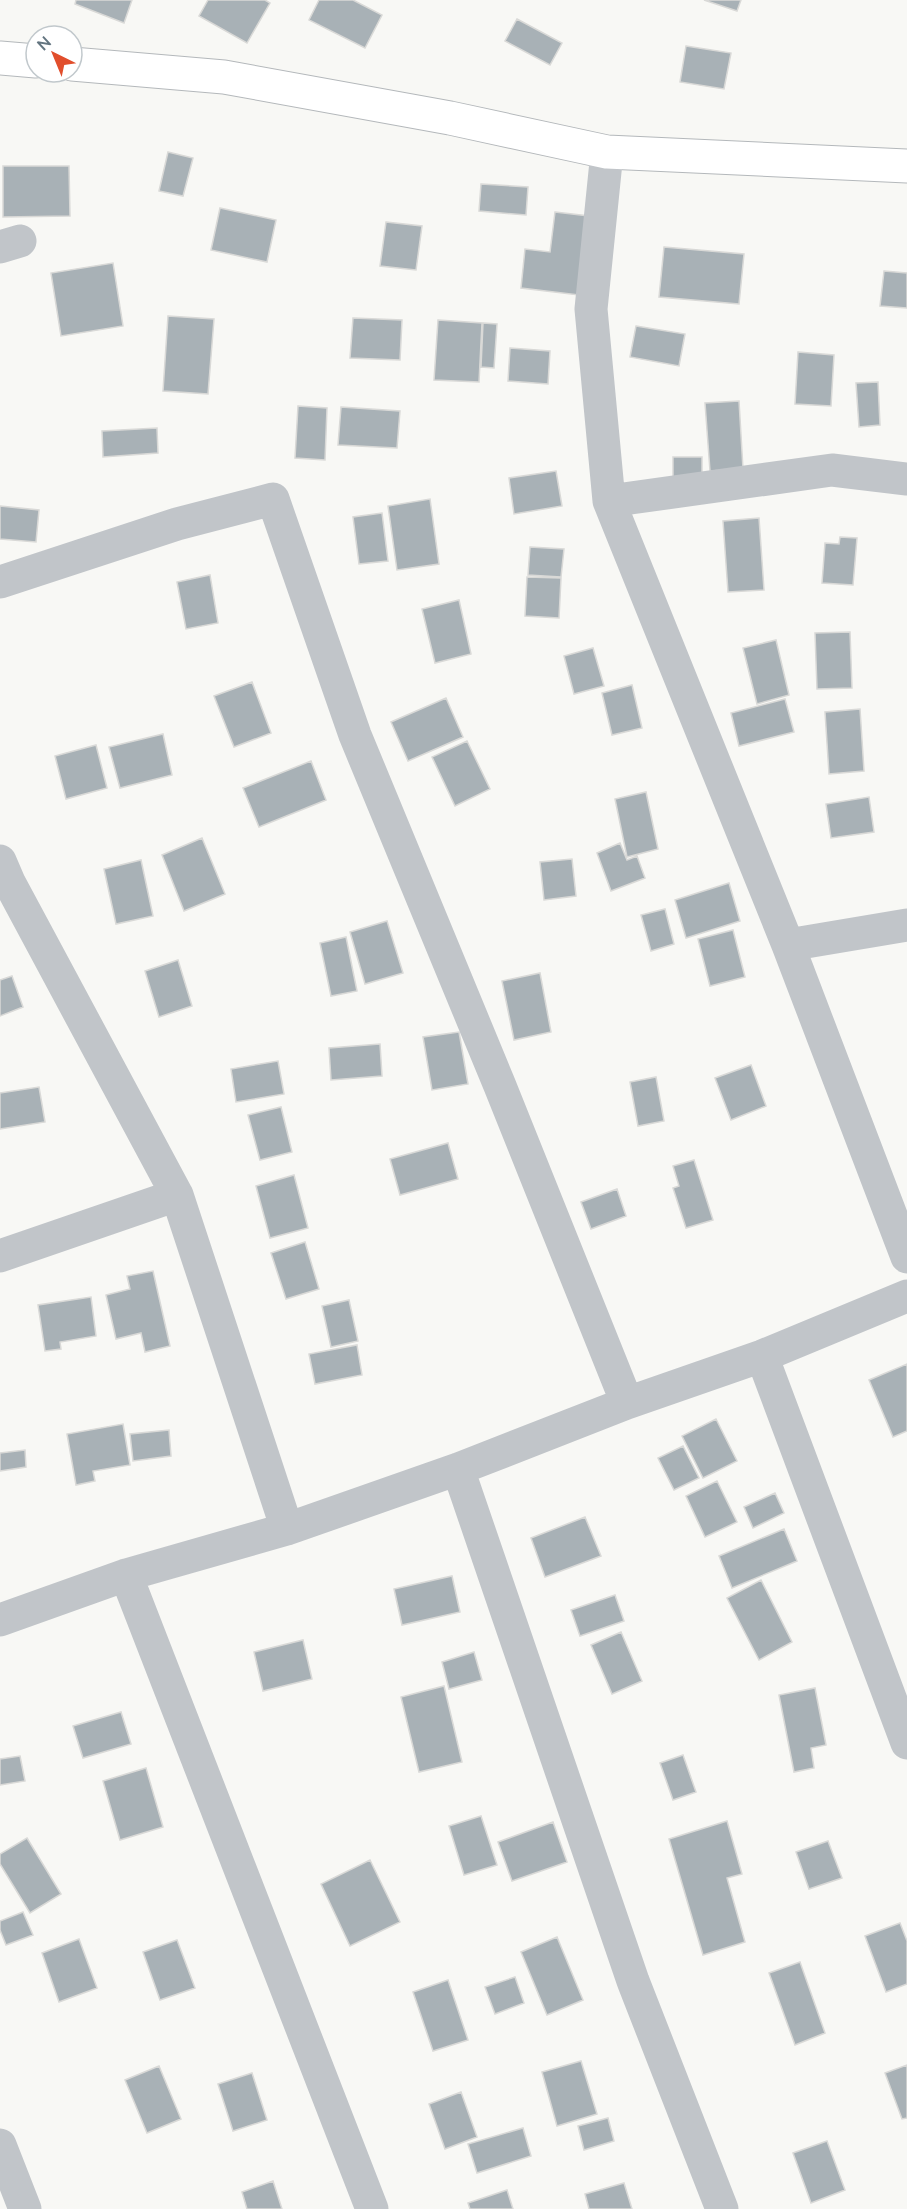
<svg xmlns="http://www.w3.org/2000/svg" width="907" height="2209" font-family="'Nunito Sans',sans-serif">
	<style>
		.building { fill: #a8b1b6; stroke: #d9d9d7; stroke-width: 1.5 }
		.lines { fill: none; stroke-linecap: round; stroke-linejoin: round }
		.highway-casing { stroke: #b4b8bb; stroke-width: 35 }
		.minor { stroke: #c1c5c9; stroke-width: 33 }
		.highway { stroke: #fff; stroke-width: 33 }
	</style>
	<rect width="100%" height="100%" fill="#f8f8f5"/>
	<!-- building -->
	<path class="building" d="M76 0H132L124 23 75 4Z
		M208 0H265L270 3 247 43 199 16Z
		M319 0H353L382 15 365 48 309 20Z
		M704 0H741L737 11Z
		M517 19 562 43 550 65 505 41Z
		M686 46 731 53 724 89 680 82Z
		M168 152 193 158 183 196 159 191Z
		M3 166H69L70 216 3 217Z
		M481 184 528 187 526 215 479 211Z
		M220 208 276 220 267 262 211 250Z
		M555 212 589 216 579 295 521 288 525 249 550 252Z
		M386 222 422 226 416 270 380 266Z
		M664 247 744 254 739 304 659 297Z
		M113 263 123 326 61 336 51 273Z
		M884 271 907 273V308L880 306Z
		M168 316 214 319 208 394 163 391Z
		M353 318 402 320 400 360 350 358Z
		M438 320 482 323 479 382 434 380Z
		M483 323 497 324 494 368 481 367Z
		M636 326 685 334 679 366 630 357Z
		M510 348 550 351 548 384 508 381Z
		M798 352 834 355 831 406 795 404Z
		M878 382 880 425 859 427 856 383Z
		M739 401 743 469 710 471 705 403Z
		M298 406 327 408 325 460 295 458Z
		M341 407 400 411 397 448 338 445Z
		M157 428 158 453 103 457 102 431Z
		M673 457H702V480H673Z
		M556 471 562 506 514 514 509 478Z
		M430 499 439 564 397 570 388 506Z
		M0 506 39 510 36 542 0 539Z
		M382 513 388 561 359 564 353 517Z
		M759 518 764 590 728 592 723 521Z
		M840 537 857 538 853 585 822 583 825 543 839 544Z
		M530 547 564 549 561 577 528 575Z
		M210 575 218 623 186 629 177 582Z
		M527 577 561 578 559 618 525 616Z
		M459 600 471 654 435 663 422 609Z
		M850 632 852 688 817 689 815 633Z
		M776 640 789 695 757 704 743 648Z
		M593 648 604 686 574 694 564 656Z
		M252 682 271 733 234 747 214 696Z
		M632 685 642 728 612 735 602 693Z
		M446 698 463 737 408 761 391 722Z
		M785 699 794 732 739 746 731 713Z
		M860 709 864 771 829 774 825 712Z
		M163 734 172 775 120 788 109 747Z
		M467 741 490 789 455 806 432 757Z
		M96 745 107 788 66 799 55 756Z
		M311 761 326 800 259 827 243 788Z
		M646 792 658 849 627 857 615 799Z
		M869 797 874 832 831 838 826 804Z
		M202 838 225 894 184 911 162 855Z
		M620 843 627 860 637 856 645 878 611 891 597 853Z
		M572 859 576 896 544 900 540 862Z
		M141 860 153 916 116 924 104 869Z
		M729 883 740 921 686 938 675 900Z
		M665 909 674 944 651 951 641 915Z
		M387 921 403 973 365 984 350 932Z
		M733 930 745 977 710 986 698 939Z
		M346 937 357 991 331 996 320 943Z
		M178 960 192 1006 159 1017 145 971Z
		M540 973 551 1032 514 1040 502 981Z
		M12 976 23 1007 0 1016V980Z
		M459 1032 468 1084 432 1090 423 1037Z
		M380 1044 382 1076 331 1080 329 1048Z
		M278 1061 284 1094 236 1102 231 1069Z
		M751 1065 766 1106 731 1120 715 1078Z
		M656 1077 664 1121 638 1126 630 1082Z
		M39 1087 45 1122 0 1129V1093Z
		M281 1107 292 1152 260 1160 248 1115Z
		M448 1143 458 1179 400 1195 390 1159Z
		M694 1160 713 1220 686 1228 673 1188 679 1186 673 1166Z
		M294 1175 308 1228 270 1238 256 1186Z
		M617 1189 626 1216 591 1229 581 1202Z
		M305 1242 319 1289 286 1299 271 1253Z
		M153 1271 170 1346 145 1352 141 1333 116 1339 106 1295 130 1289 127 1276Z
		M91 1297 96 1336 60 1342 61 1349 45 1351 38 1305Z
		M349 1300 358 1341 331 1347 322 1306Z
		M357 1345 362 1375 315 1384 309 1354Z
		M907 1364V1431L893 1437 869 1380Z
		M716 1419 737 1461 703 1478 682 1436Z
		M123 1424 130 1465 93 1471 95 1481 76 1485 67 1434Z
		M169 1430 171 1456 133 1461 130 1434Z
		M683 1446 699 1478 674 1490 658 1458Z
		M25 1450 26 1467 0 1471V1453Z
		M717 1481 737 1522 705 1537 686 1496Z
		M775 1493 784 1513 753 1528 744 1507Z
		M585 1517 601 1556 545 1577 531 1538Z
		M784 1529 797 1561 732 1588 719 1556Z
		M452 1576 460 1612 402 1625 394 1589Z
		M761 1580 792 1642 759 1660 727 1598Z
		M615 1595 624 1621 580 1636 571 1610Z
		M621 1632 642 1681 612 1694 591 1645Z
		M303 1640 312 1679 263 1691 254 1652Z
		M474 1652 482 1680 449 1689 442 1662Z
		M444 1686 462 1762 419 1772 401 1697Z
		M815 1688 826 1745 811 1748 814 1768 794 1772 779 1695Z
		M121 1712 131 1744 83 1758 73 1726Z
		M683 1755 696 1792 673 1800 660 1763Z
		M20 1756 25 1781 0 1785V1759Z
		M146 1768 163 1827 120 1840 103 1781Z
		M481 1816 497 1865 464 1875 449 1826Z
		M727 1821 742 1874 727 1878 745 1942 703 1955 669 1839Z
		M553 1822 567 1862 512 1881 498 1842Z
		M27 1838 61 1894 30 1913 0 1864V1854Z
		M828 1841 842 1878 809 1889 796 1852Z
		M370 1860 400 1922 350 1946 321 1884Z
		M23 1912 33 1935 6 1945 0 1930V1921Z
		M900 1923 907 1941V1984L886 1992 865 1936Z
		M557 1937 583 2000 547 2015 521 1952Z
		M79 1939 97 1988 59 2002 42 1953Z
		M177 1940 195 1988 160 2000 143 1952Z
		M800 1962 825 2033 795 2045 769 1973Z
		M515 1977 524 2003 495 2014 485 1987Z
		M448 1980 468 2040 433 2051 413 1992Z
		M581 2061 597 2114 557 2126 542 2072Z
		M907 2065V2118L902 2119 885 2073Z
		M159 2066 181 2119 147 2133 125 2080Z
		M252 2073 267 2120 233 2131 218 2084Z
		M461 2092 477 2137 445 2149 429 2104Z
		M608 2118 614 2141 584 2150 578 2126Z
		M523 2128 531 2156 477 2173 468 2144Z
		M827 2141 845 2190 811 2203 793 2153Z
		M273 2181 282 2209H247L242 2192Z
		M624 2183 632 2209H589L585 2194Z
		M507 2190 513 2209H470L468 2203Z"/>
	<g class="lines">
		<!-- highway casing -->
		<g class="highway-casing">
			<path id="highway" d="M0 58 36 61
				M72 64 224 77 450 118 607 152 907 166"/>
		</g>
		<!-- minor -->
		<path class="minor" d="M607 152 591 309 609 501 788 945 907 1257
			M0 247 20 241
			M609 501 832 470 907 479
			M0 582 177 524 273 499 355 735 500 1086 627 1403
			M0 861 9 882 177 1195 287 1529
			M788 945 907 925
			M0 1256 177 1195
			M762 1356 907 1743
			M458 1469 633 1981 722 2209
			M126 1575 372 2209
			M0 1620 126 1575 287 1529 458 1469 627 1403 762 1356 907 1296
			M0 2145 25 2209"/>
		<!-- highway -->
		<use href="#highway" class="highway"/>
	</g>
	<!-- north arrow -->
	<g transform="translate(54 54) rotate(317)"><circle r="28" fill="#ffffff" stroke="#c1c8cc" stroke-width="1.5"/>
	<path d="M0-4.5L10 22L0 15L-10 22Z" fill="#e14e2c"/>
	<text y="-9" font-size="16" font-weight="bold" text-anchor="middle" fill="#637580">N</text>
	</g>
</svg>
